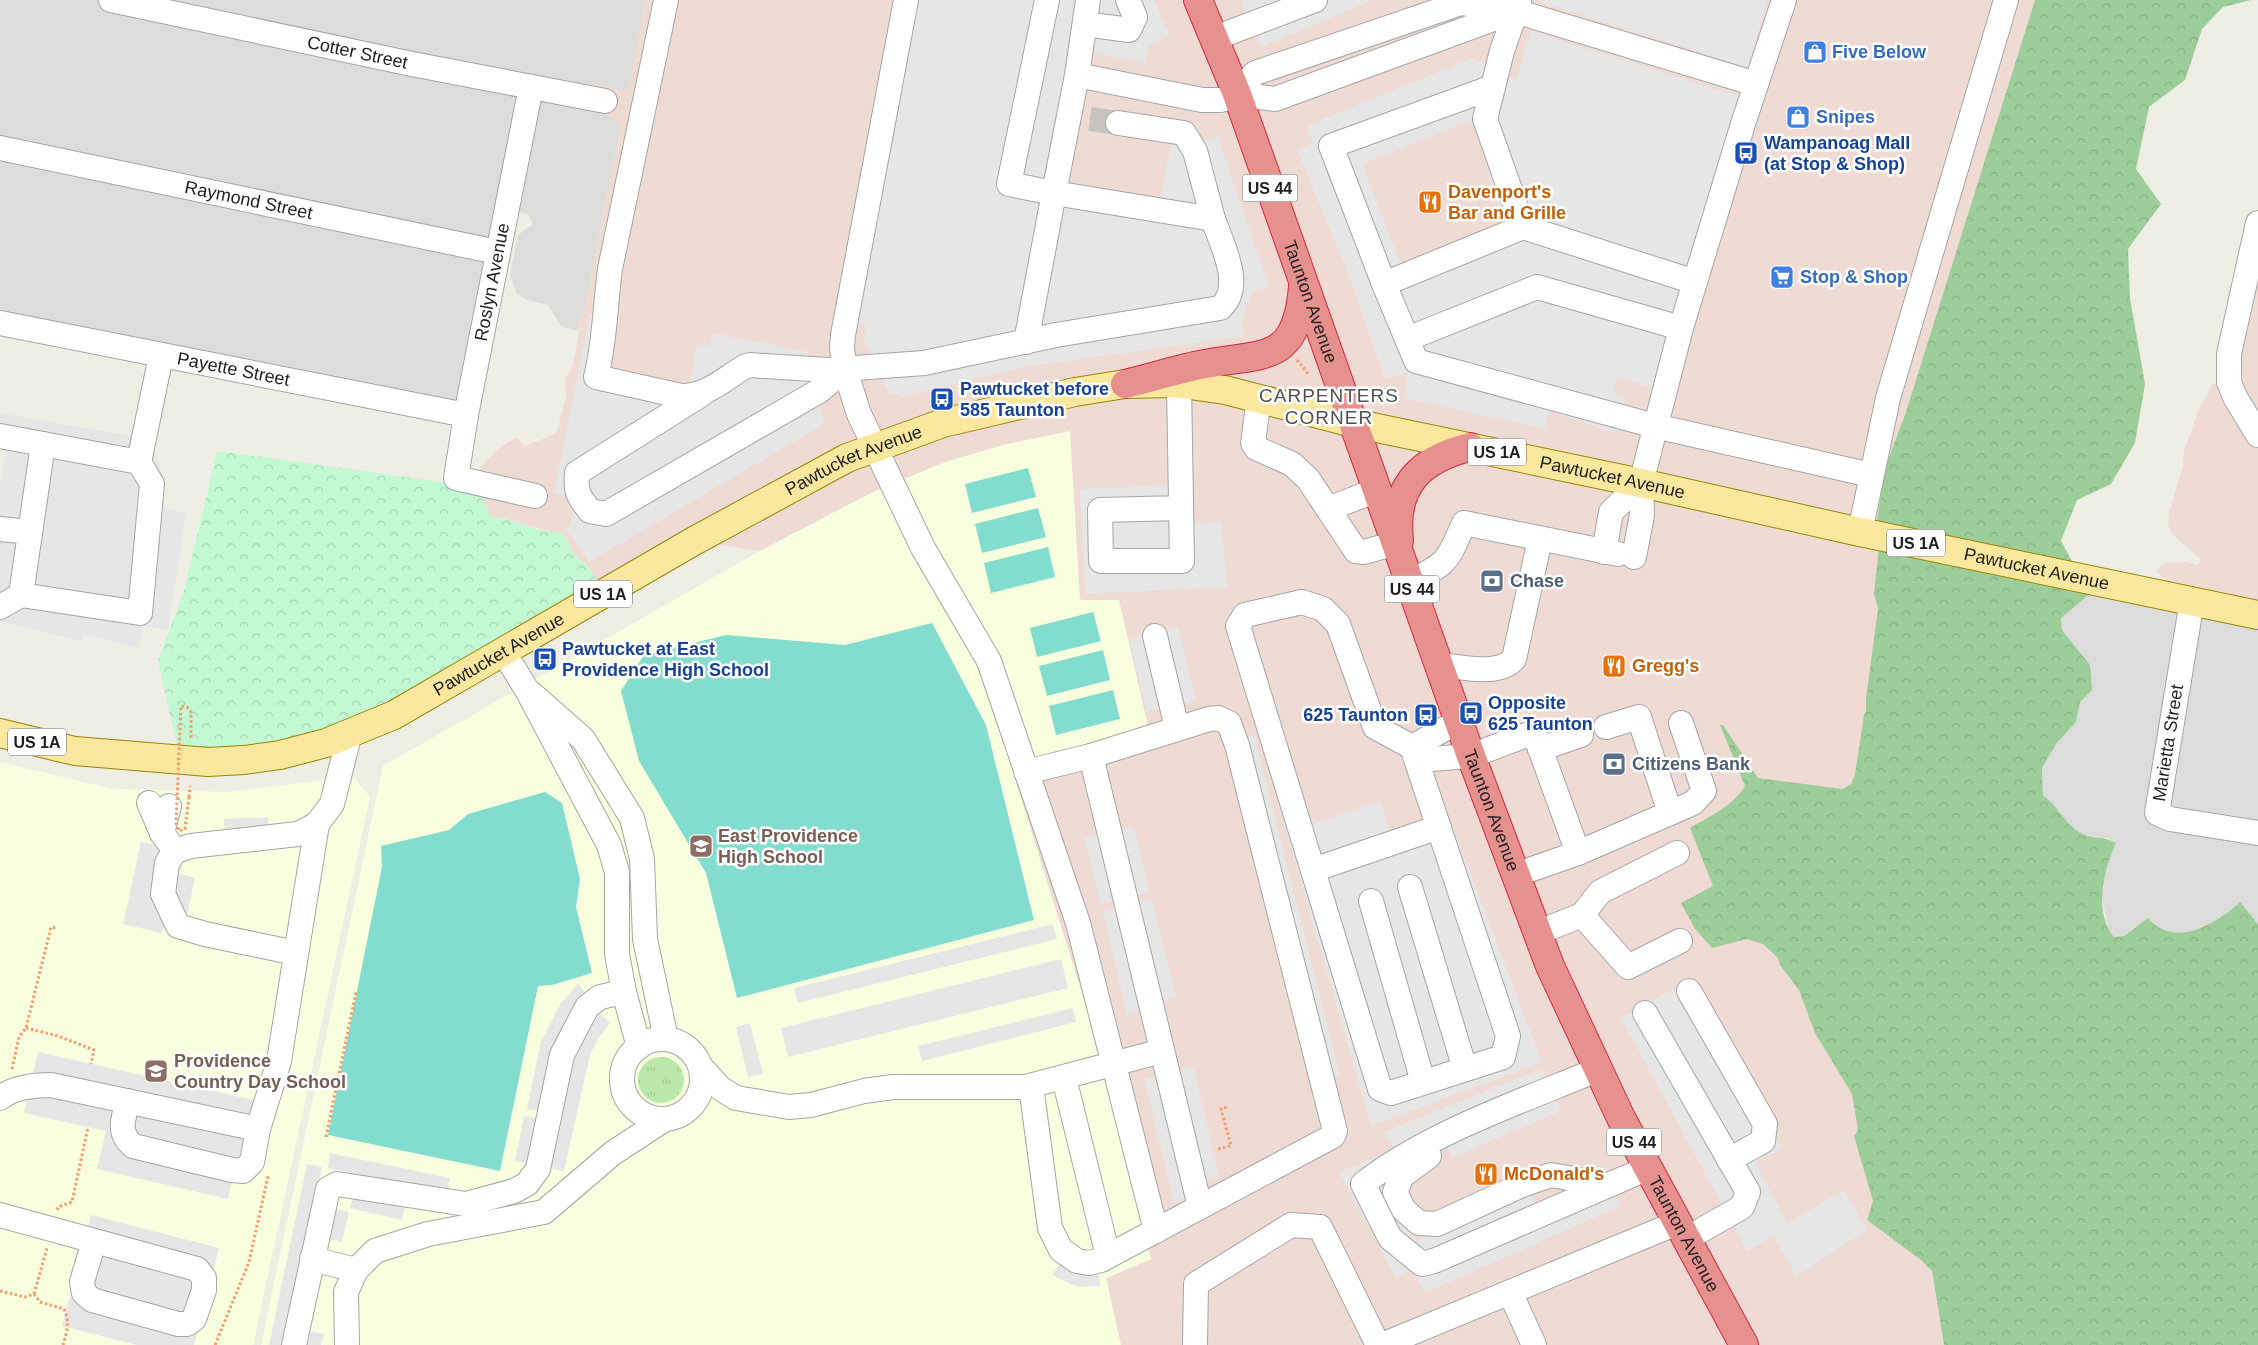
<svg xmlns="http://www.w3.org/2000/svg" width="2258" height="1345" font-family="Arial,sans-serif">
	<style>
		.residential { fill: #dcdcdb }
		.commercial { fill: #f0dbd4 }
		.education { fill: #f7ffde }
		.grass { fill: url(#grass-tufts) }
		.forest { fill: url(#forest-crowns) }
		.park { fill: url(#park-crowns) }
		.pitch { fill: #83ddcf }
		.parking { fill: #e6e6e6; fill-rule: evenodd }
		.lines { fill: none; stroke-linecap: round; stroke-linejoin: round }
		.minor-tunnel { stroke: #c5c4bd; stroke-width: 24; stroke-dasharray: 24 12; stroke-linecap: butt }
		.minor-casing { stroke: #a5a5a5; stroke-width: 26 }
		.major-casing { stroke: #978702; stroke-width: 30 }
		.highway-casing { stroke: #d9263b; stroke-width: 30 }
		.path { stroke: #f89a6d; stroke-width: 3; stroke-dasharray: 2.5 2.5; stroke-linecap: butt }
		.minor { stroke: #fff; stroke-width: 24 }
		.major { stroke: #fbe79e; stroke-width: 28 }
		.highway { stroke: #e6918d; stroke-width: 28 }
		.path-bridge { stroke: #f89a6d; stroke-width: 3; stroke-dasharray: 2.5 2.5; stroke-linecap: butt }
		.labels { text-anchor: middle; stroke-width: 5; stroke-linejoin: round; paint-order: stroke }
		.shield { fill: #fff; stroke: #626262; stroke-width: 1 }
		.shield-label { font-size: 16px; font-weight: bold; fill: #1e1e1e }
		.street-label { font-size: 18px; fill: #1e1e1e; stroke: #fff }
		.shop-label { font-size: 18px; font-weight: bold; fill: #366cbe; stroke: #fff; text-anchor: start }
		.transit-label { font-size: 18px; font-weight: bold; fill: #164399; stroke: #fff; text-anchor: start }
		.food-label { font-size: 18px; font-weight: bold; fill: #c56008; stroke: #fff; text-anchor: start }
		.service-label { font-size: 18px; font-weight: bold; fill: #4e5e75; stroke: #fff; text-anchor: start }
		.education-label { font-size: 18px; font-weight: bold; fill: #785e54; stroke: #fff; text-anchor: start }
		.neighbourhood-label { font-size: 19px; letter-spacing: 1px; fill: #515151; stroke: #fff }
	</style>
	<defs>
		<pattern id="grass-tufts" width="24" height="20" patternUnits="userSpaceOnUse" patternTransform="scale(1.25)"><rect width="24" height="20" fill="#bce9ab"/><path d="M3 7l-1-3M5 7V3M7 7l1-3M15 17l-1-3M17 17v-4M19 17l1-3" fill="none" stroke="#a1c793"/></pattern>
		<pattern id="forest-crowns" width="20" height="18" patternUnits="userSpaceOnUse" patternTransform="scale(1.25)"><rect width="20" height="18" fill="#9dce9a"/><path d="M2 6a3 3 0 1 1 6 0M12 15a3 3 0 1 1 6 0" fill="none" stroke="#87b084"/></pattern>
		<pattern id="park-crowns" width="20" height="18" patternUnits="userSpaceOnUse" patternTransform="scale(1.25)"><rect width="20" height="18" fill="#c2f9d3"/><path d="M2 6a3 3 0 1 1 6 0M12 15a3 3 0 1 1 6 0" fill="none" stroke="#a6d5b5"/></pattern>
	</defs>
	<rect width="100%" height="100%" fill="#efeee5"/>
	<!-- residential -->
	<path class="residential" d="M0 0H645L635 88 622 91 593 83V98L589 111 608 115 617 121 621 128 608 191 603 205 602 222 585 308 577 330 562 327 548 305 527 300 517 294 510 275 518 235 533 224 528 214 507 210 466 413 0 321Z
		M2092 592 2258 616V924L2240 903 2208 926 2183 933H2166L2154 926 2135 927 2124 936 2114 937 2108 930 2102 896 2107 863 2116 843 2110 839 2081 834 2066 823 2048 799 2043 796 2042 768 2056 744 2076 722 2080 703 2092 690 2080 652 2062 630 2061 617Z"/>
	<!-- commercial -->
	<path class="commercial" d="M645 0H2047L1868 681 1866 711 1864 715 1855 774 1851 784 1944 1345H1118L1116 1324 1106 1278 1151 1259 1094 1032 1011 766 1085 600H1080L945 462 871 493 760 551 708 543 608 599 591 570 573 553 563 533H553L504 518 490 517 482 498 477 480 481 466 497 450 516 437 525 446 548 437 557 431 566 397 565 379 572 368 578 338 579 320 585 308 602 222 603 205 608 191 621 128 617 121 608 115 589 111V104L593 98V82L622 91 629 89Z
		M2258 211V616L2167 583 2156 570 2165 563 2186 562 2197 565 2201 560 2172 534 2168 526 2169 513 2183 465 2184 450 2196 418 2197 411 2209 392 2211 385 2223 382Z"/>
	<!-- education -->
	<path class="education" d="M1070 431 1080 600H1119L1148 726 1011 767 1094 1032 1151 1259 1106 1278 1121 1345H261L383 766 760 551 871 493 945 462 1003 445Z
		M0 762 113 789 228 792 353 776 370 797 253 1345H0Z"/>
	<!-- grass -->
	<path class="grass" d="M638 1080a23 23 0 1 1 46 0a23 23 0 1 1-46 0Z"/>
	<!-- forest -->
	<path class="forest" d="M2035 0H2251L2223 7 2202 29 2185 80 2149 107 2136 169 2161 204 2128 249 2130 298 2145 384 2135 443 2111 484 2077 500 2061 541 2077 570 2092 592 2061 618 2062 630 2090 665 2092 690 2080 702 2076 722 2056 744 2042 768 2043 796C2057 804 2063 822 2079 832 2089 839 2105 836 2116 843 2104 869 2093 912 2114 937L2124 936 2148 918C2174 950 2217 923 2240 902L2258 924V1345H1944L1932 1271 1921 1260 1867 1220 1873 1201 1854 1136 1858 1130 1852 1094 1815 1033 1799 990 1780 965 1778 958 1763 944 1747 939 1712 948 1695 929 1681 903 1713 886 1690 828C1710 816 1733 806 1745 786L1720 725H1723L1758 778 1843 789 1851 784 1855 774 1864 715 1866 711V698L1878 609 1874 594 1880 537 1864 527 1877 521 1885 468 1906 412Z"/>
	<!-- park -->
	<path class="park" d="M219 451 478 487 491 517C515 518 539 534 563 533L573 553 591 570 608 599 348 738 181 763 158 661 183 594 217 452Z"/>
	<!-- pitch -->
	<path class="pitch" d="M1028 468 1036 497 972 513 965 484Z
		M1038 508 1046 537 982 553 975 524Z
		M1048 547 1055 577 991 593 984 563Z
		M1093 612 1101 641 1037 657 1030 628Z
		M932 623 986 725 1034 920 737 998 706 873 639 761 621 691 644 655 726 635 845 645Z
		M1103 650 1110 680 1047 696 1039 666Z
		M1113 690 1120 719 1056 735 1049 706Z
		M545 792 562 803 580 879 576 907 592 973 552 985 538 986 500 1171 328 1135 382 867 381 846 449 830 468 814Z"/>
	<!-- parking -->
	<path class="parking" d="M917 0H1154L1170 36 1149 45 1145 63 1069 48 1042 185 1159 208 1176 118 1197 128 1203 141 1218 136 1269 287 1253 291 1242 320 1244 336 1024 367 901 397 897 394 890 395 864 341 866 326 857 324Z
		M1241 0H1373L1261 47Z
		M1540 0H1766L1767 3 1747 67 1540 2Z
		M1531 31 1738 96 1653 388 1617 377 1612 392 1625 397 1615 433 1549 411 1545 429 1404 398 1408 372 1385 379 1347 271 1297 150 1313 143 1306 126 1473 58 1516 80ZM1475 119 1503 228 1403 269 1362 164Z
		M590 313 617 319 604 385 686 401 697 344 710 346 713 333 808 352 824 424 589 562 567 530 580 498 554 494Z
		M0 413 155 440V454L165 481 163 507 186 513 168 630 143 625 139 649 84 634 82 641 0 621V486L6 453 0 451Z
		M1186 484 1188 524 1221 521 1227 587 1085 594 1080 489Z
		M1178 626 1196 700 1182 704 1163 629Z
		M1143 635 1161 708 1147 712 1129 639Z
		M1252 711 1310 825 1380 801 1391 835 1449 816 1542 1062 1371 1126Z
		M1254 735 1340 1076 1326 1079 1239 739Z
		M268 817 269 834 225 836 224 819Z
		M1134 826 1150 892 1135 896 1119 830Z
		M1099 834 1115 901 1101 904 1084 838Z
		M141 842 184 851 180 874 195 878 185 924 165 920 162 933 123 924Z
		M1152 899 1176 997 1161 1001 1137 903Z
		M1118 908 1142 1011 1127 1015 1103 912Z
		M1053 924 1057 939 798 1003 794 988Z
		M1061 959 1068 988 788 1057 781 1028Z
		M1688 981 1782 1148 1755 1162 1787 1223 1844 1190 1867 1230 1796 1276 1774 1236 1747 1251 1621 1018Z
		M578 984 587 995 540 1111 527 1109 541 1041 561 1003Z
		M1073 1008 1076 1022 922 1061 918 1046Z
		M599 1012 610 1023 597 1041 590 1055 564 1171 550 1168 576 1048Z
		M750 1023 763 1074 748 1077 736 1027Z
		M38 1052 258 1101 237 1181H232L228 1199 97 1169 106 1131 24 1113Z
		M1193 1067 1220 1177 1206 1180 1178 1070Z
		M1542 1069 1561 1111 1451 1158 1447 1143 1387 1169 1384 1189 1416 1242 1530 1192 1542 1216 1607 1188 1621 1206 1425 1293 1412 1269 1396 1278 1339 1172 1396 1149 1383 1132Z
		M1159 1075 1189 1199 1174 1202 1144 1079Z
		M524 1116 539 1119 530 1164 515 1161Z
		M330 1153 450 1178 447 1193 328 1168Z
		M307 1164 322 1167 285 1345H269Z
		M353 1193 405 1205 402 1220 350 1208Z
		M334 1209 349 1212 342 1242 327 1239Z
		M91 1215 219 1248 194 1345H137L62 1326Z
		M1060 1263 1098 1272 1101 1286 1083 1287 1073 1285 1052 1275Z
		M309 1331 324 1334 321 1345H306Z"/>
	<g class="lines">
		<!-- minor-tunnel -->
		<path class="minor-tunnel" d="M1090 119 1118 123"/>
		<!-- minor casing -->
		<g class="minor-casing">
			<g id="minor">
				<path id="s1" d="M111 0 412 64 605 101"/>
				<path d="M666 0 610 269C605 306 605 342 596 377L681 396C707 396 723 380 744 367L750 365 827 370 924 363 1056 335 1220 308C1245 287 1222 245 1213 219L1054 193 1077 75 1202 100H1221L1237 94 1275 99 1515 11"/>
				<path d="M906 0 843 335 842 348 845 370 859 414 923 548 989 661 1078 923 1156 1231"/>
				<path d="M1519 2 1502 51 1485 119 1523 227"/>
				<path d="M1085 24 1129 30 1135 17 1128 0"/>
				<path d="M1215 38 1315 0"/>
				<path d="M1077 75 1088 0"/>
				<path d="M531 87 466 415 456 478 535 496"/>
				<path d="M1493 87 1331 146 1384 284 1523 227 1695 282"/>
				<path d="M1237 94 1255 73 1461 3 1515 11 1756 84"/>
				<path d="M1118 123 1184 133 1195 151 1213 219"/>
				<path id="s2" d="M0 148 497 252"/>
				<path d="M2258 223 2229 354V382L2235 397 2258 435"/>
				<path d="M1384 284 1407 339"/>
				<path id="s3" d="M0 323 466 415"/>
				<path d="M1681 328 1537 287 1407 339 1416 361 1655 426 1871 475"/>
				<path d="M1026 342 1054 193 1009 184 1047 0"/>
				<path d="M1179 384 1182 561H1101L1100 510 1181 508"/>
				<path d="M702 394 577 473C575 492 579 497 590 511L606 514 819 391 845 370"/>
				<path d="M1259 398 1253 443 1256 448 1292 464 1308 479 1356 551 1364 552 1396 543"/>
				<path d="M0 436 139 462 161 356"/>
				<path d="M43 444 21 595 140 613 152 484 139 462"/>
				<path d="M1328 509 1377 490"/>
				<path d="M0 529 30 532"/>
				<path d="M1860 532 1888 398 2006 0"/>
				<path d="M1604 552 1611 512 1641 483"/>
				<path d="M1634 557 1642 515 1641 483 1681 328 1743 124 1784 0"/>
				<path d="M1410 582C1448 563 1447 562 1464 523L1618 554"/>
				<path d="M2192 601 2157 813 2170 819 2258 833"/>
				<path d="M1302 602 1323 609 1338 624 1375 727 1412 747 1508 1036 1503 1057 1391 1093 1380 1089 1238 626 1245 615Z"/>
				<path d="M0 607 21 595"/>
				<path d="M1155 636 1177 728"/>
				<path d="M503 651 527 690 609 845 617 872V954L624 992 639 1047"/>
				<path d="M1439 665C1460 666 1498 677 1514 659L1540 539"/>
				<path d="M532 694 583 739 632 818 642 859 645 939 666 1039"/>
				<path d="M1606 727 1639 717 1670 813"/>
				<path d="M1412 747 1459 721"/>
				<path d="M1540 749 1581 735"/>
				<path d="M1091 756 1200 1207"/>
				<path d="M1417 760 1471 756 1534 732 1578 853"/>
				<path d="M1026 772 1091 756 1209 719 1218 718 1229 723 1237 745 1335 1131 1333 1136 1101 1260 1089 1263 1077 1261 1061 1250 1050 1228 1031 1086"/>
				<path d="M149 803 162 833"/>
				<path d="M169 806 162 833 175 851"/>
				<path d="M1313 870 1439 827"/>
				<path d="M1515 875 1578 853 1693 803 1704 791 1681 723"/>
				<path d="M1410 887 1465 1069"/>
				<path d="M1371 901 1423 1082"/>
				<path d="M1582 915 1600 892 1677 853"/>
				<path d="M1537 933 1582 915 1628 967 1680 941"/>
				<path d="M296 953 205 934 178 926 163 894 167 863 175 851 191 846 298 834 317 824 332 804 350 733"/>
				<path d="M1689 991 1765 1124 1763 1141 1729 1160"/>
				<path d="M1645 1013 1748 1192 1742 1207 1686 1239"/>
				<circle cx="662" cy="1079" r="40"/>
				<path d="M701 1067 720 1088 736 1098 789 1107 811 1105 864 1091 893 1087H1025L1162 1051"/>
				<path d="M1597 1070C1522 1101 1426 1134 1363 1184L1390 1238 1422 1264 1434 1261 1648 1168"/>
				<path d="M1064 1078 1108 1256"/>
				<path d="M0 1098C14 1087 34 1085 51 1085L258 1129"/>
				<path d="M128 1101C123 1120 117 1132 133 1146L232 1170 243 1171 252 1162 258 1129 279 1061 317 824"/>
				<path d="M1429 1156 1402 1176 1395 1192 1404 1210 1419 1223 1437 1224 1522 1185 1551 1175 1608 1185"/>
				<path d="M0 1215 197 1269 204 1278V1290L194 1319 187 1324H178L92 1300 84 1293 82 1282 94 1241"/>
				<path d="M312 1259 356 1270"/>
				<path d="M1510 1292 1534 1345"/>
				<path d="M294 1345 328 1189 337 1184 466 1204 514 1191 527 1184 538 1169 562 1055 587 1007 600 997 624 992"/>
				<path d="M347 1345 346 1292 356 1270 375 1251 428 1234 544 1212 613 1153 665 1119"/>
				<path d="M1195 1345 1196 1284 1291 1225 1320 1227 1378 1345"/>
				<path d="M1382 1345 1677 1223"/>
			</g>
		</g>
		<!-- major casing -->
		<g class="major-casing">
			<g id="major">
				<path id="s4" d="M0 733 75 751 208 762 244 760 280 755 326 743 394 715 694 541 847 458 943 423 1075 392 1125 384 1175 383 1225 390 1353 423 1641 483 1860 532 2258 615"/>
			</g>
		</g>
		<!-- highway casing -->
		<g class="highway-casing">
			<g id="highway">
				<path id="s5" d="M1198 0 1237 94 1471 756 1550 966 1621 1118 1744 1345"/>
				<path d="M1125 384C1150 378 1175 370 1200 365 1263 352 1296 366 1303 287"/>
				<path d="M1399 540C1393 486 1420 459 1470 447"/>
			</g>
		</g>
		<!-- path -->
		<path class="path" d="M1297 360 1309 375
			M189 797 190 786
			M26 1028 58 1036 94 1050 91 1064
			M12 1069 19 1037 26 1028 51 927 57 928
			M326 1137 356 992
			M1218 1149 1231 1146 1221 1109 1228 1107
			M57 1210 58 1207 72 1202 88 1127
			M0 1291 25 1297 34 1294
			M34 1294 40 1302 64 1309C70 1322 67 1332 63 1345
			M34 1294 47 1248
			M215 1345 249 1262 268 1176"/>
		<!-- minor -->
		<use href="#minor" class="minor"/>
		<!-- major -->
		<use href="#major" class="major"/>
		<!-- highway -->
		<use href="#highway" class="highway"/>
		<!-- path-bridge -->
		<path class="path-bridge" d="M189 797 185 829 179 831 176 823 181 706 187 707 191 712V738"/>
	</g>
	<!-- icons -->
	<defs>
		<g id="shop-square" transform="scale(1.25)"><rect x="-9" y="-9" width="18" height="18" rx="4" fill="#3f7fe0" stroke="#fff"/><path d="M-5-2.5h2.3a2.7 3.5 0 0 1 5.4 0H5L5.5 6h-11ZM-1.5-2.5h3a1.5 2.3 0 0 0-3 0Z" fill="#fff"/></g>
		<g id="bus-square" transform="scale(1.25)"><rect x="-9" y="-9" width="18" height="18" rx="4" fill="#1a4fb4" stroke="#fff"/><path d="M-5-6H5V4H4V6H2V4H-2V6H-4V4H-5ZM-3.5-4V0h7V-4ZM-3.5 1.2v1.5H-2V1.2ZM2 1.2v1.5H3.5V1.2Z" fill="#fff"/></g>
		<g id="restaurant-square" transform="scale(1.25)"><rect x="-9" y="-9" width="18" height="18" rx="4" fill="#e8710a" stroke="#fff"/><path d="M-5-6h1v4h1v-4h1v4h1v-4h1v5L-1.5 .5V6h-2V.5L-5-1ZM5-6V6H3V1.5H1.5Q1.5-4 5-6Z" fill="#fff"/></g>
		<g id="supermarket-square" transform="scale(1.25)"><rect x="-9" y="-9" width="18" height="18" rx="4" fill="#3f7fe0" stroke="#fff"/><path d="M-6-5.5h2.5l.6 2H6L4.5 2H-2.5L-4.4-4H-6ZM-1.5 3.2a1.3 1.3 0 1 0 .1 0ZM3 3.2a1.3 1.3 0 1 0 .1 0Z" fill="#fff"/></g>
		<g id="bank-square" transform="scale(1.25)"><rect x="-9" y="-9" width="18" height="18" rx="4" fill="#5c6f8a" stroke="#fff"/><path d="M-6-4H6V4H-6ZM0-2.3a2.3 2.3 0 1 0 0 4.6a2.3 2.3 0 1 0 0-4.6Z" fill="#fff"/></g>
		<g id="school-square" transform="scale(1.25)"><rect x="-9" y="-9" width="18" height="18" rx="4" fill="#8d6e63" stroke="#fff"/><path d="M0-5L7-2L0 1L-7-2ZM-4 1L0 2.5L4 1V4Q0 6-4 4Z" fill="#fff"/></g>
	</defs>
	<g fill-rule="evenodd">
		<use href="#shop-square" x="1815" y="52"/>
		<use href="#shop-square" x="1798" y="117"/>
		<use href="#bus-square" x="1746" y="153"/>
		<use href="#restaurant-square" x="1430" y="202"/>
		<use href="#supermarket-square" x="1782" y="277"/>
		<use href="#bus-square" x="942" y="399"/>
		<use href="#bank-square" x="1492" y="581"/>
		<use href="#bus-square" x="545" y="659"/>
		<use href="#restaurant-square" x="1614" y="666"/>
		<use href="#bus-square" x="1471" y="713"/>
		<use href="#bus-square" x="1426" y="715"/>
		<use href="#bank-square" x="1614" y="764"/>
		<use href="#school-square" x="701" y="846"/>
		<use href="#school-square" x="156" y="1071"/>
		<use href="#restaurant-square" x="1486" y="1174"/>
	</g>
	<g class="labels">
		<!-- shield labels -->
		<g class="shield">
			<rect x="1242.5" y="174.5" width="55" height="27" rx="4"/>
			<rect x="1468" y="438.5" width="58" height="27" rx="4"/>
			<rect x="1887" y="529.5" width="58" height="27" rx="4"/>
			<rect x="1384.5" y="575.5" width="55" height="27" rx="4"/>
			<rect x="574" y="580.5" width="58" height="27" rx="4"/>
			<rect x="8" y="728.5" width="58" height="27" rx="4"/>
			<rect x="1606.5" y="1128.5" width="55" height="27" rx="4"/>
		</g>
		<g class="shield-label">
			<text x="1270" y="194">US 44</text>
			<text x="1497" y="458">US 1A</text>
			<text x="1916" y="549">US 1A</text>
			<text x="1412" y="595">US 44</text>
			<text x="603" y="600">US 1A</text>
			<text x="37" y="748">US 1A</text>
			<text x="1634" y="1148">US 44</text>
		</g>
		<!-- street labels -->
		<g class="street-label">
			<text dy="6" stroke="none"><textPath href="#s1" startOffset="252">Cotter Street</textPath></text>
			<text dy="6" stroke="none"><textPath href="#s2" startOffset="254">Raymond Street</textPath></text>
			<text transform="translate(492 282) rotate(-79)" y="6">Roslyn Avenue</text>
			<text dy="6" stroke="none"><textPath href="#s5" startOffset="322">Taunton Avenue</textPath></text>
			<text dy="6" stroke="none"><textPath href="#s3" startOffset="238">Payette Street</textPath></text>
			<text dy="6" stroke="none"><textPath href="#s4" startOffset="930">Pawtucket Avenue</textPath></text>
			<text dy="6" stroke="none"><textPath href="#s4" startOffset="1711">Pawtucket Avenue</textPath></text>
			<text dy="6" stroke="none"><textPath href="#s4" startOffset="2145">Pawtucket Avenue</textPath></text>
			<text dy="6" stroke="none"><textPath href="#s4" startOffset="525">Pawtucket Avenue</textPath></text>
			<text transform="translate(2168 743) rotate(-81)" y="6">Marietta Street</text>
			<text dy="6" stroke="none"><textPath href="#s5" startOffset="862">Taunton Avenue</textPath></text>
			<text dy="6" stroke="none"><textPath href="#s5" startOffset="1328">Taunton Avenue</textPath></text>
		</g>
		<!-- shop labels -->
		<g class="shop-label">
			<text x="1832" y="58">Five Below</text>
			<text x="1816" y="123">Snipes</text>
			<text x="1800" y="283">Stop &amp; Shop</text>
		</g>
		<!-- transit labels -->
		<g class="transit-label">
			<text x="1764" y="149">Wampanoag Mall<tspan x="1764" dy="21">(at Stop &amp; Shop)</tspan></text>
			<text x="960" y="395">Pawtucket before<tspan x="960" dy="21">585 Taunton</tspan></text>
			<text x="562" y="655">Pawtucket at East<tspan x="562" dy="21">Providence High School</tspan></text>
			<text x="1488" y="709">Opposite<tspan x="1488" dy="21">625 Taunton</tspan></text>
			<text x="1408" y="721" text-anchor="end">625 Taunton</text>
		</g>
		<!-- food labels -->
		<g class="food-label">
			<text x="1448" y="198">Davenport's<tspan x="1448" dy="21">Bar and Grille</tspan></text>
			<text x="1632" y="672">Gregg's</text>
			<text x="1504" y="1180">McDonald's</text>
		</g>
		<!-- service labels -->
		<g class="service-label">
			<text x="1510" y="587">Chase</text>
			<text x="1632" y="770">Citizens Bank</text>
		</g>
		<!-- education labels -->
		<g class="education-label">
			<text x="718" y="842">East Providence<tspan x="718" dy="21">High School</tspan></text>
			<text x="174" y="1067">Providence<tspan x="174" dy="21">Country Day School</tspan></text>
		</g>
		<!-- neighbourhood labels -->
		<g class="neighbourhood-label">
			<text x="1329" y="402">CARPENTERS<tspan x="1329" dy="22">CORNER</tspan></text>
		</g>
	</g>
</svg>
